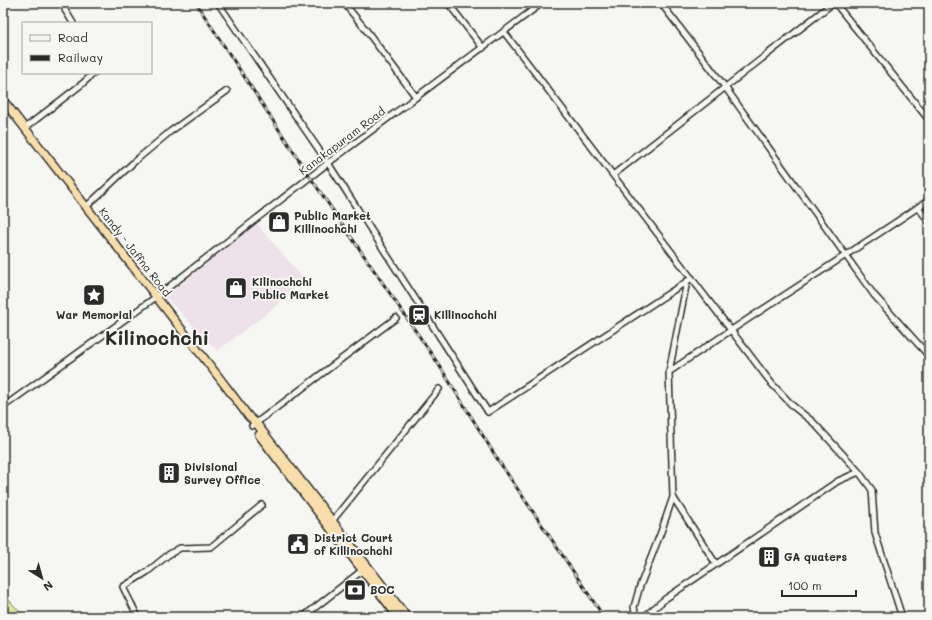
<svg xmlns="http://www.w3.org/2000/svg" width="932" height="620" font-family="Mali,sans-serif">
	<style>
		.built { fill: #eee1ea }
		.grass { fill: #d9e597; stroke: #828861 }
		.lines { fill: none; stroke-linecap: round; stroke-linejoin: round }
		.minor-casing { stroke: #2b2b2b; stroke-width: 8 }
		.highway-casing { stroke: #2b2b2b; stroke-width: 10 }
		.minor { stroke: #f6f6f2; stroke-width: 5 }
		.highway { stroke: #f8deab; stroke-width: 7 }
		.rail-casing { stroke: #2b2b2b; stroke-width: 3 }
		.rail { stroke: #f6f6f2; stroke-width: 1.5; stroke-dasharray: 4.5; stroke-linecap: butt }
		.labels { text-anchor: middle; stroke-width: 4; stroke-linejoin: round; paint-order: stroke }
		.street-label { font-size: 11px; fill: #2b2b2b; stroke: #f6f6f2 }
		.poi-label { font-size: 11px; font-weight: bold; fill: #2b2b2b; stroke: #f6f6f2; text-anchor: start }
		.town-label { font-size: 19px; font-weight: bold; fill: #2b2b2b; stroke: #f6f6f2 }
	</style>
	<rect width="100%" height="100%" fill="#f6f6f2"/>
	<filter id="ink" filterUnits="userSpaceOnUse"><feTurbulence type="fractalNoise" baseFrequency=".025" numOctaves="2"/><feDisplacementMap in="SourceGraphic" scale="8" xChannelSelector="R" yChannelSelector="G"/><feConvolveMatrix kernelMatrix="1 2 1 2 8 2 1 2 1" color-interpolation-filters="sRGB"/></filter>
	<g filter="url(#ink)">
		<!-- built -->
		<path class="built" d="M257 224 304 279 271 310 217 351 165 296Z"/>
		<!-- grass -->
		<path class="grass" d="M3 594 25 617H3Z"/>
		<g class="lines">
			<!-- minor casing -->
			<g class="minor-casing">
				<path id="minor" d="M65 3V10L73 23
					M218 3 328 163 488 412 692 278
					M344 3 366 30 416 97
					M448 3 483 48
					M661 3 725 87 874 295 929 356
					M835 3 929 120
					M504 32 772 384 794 407 813 422 859 472
					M25 128 82 84 94 73
					M613 175 833 3
					M86 207 135 161 171 131 227 91
					M918 207 929 222
					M669 372C755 313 843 258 929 200
					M3 407 156 297 328 163 542 3
					M252 426 396 318
					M673 497 716 564
					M333 520 439 389
					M138 617 123 587 147 572 168 555 180 548 211 547 262 505
					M303 617 364 569
					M636 617 634 607 640 586 661 532 673 497 669 372 687 281
					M644 617 665 599 838 481 859 472 872 490 875 533 902 617"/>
			</g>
			<!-- highway casing -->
			<g class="highway-casing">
				<path id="highway" d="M3 100 221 380 249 417 256 423 407 617
					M259 435 398 617"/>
			</g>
			<!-- minor -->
			<use href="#minor" class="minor"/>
			<!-- highway -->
			<use href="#highway" class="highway"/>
			<!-- rail casing -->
			<g class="rail-casing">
				<path id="rail" d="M196 3 310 177 439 365 498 460 604 617"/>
			</g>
			<!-- rail -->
			<use href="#rail" class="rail"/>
		</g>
	</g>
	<!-- icons -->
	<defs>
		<g id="shop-square" transform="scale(1.15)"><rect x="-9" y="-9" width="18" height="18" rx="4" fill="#2b2b2b" stroke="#f6f6f2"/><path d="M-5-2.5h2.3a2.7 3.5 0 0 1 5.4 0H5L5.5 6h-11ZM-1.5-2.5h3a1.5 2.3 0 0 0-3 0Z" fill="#fff"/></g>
		<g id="sight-square" transform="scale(1.15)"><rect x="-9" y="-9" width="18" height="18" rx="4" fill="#2b2b2b" stroke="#f6f6f2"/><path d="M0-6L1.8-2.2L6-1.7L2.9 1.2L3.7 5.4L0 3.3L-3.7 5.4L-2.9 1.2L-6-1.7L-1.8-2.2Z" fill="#fff"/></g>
		<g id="station-square" transform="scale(1.15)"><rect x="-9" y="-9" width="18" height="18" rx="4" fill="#2b2b2b" stroke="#f6f6f2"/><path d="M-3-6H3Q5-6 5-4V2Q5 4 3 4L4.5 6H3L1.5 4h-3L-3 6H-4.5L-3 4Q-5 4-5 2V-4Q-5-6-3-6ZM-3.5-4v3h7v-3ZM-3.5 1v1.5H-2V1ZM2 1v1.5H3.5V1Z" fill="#fff"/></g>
		<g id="building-square" transform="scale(1.15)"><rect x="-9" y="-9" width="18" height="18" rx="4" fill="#2b2b2b" stroke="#f6f6f2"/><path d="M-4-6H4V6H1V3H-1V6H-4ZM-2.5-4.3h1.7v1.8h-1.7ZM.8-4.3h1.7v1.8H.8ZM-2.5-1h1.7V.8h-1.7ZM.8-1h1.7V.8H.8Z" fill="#fff"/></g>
		<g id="civic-square" transform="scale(1.15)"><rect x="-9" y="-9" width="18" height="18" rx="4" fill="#2b2b2b" stroke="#f6f6f2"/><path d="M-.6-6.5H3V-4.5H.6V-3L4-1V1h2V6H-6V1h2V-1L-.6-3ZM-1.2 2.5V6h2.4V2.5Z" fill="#fff"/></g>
		<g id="bank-square" transform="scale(1.15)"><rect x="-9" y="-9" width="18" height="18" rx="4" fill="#2b2b2b" stroke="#f6f6f2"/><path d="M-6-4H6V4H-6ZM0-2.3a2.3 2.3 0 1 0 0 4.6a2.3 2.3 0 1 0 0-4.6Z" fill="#fff"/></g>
	</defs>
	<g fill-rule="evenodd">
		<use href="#shop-square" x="279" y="222"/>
		<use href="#shop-square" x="236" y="288"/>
		<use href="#sight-square" x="94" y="295"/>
		<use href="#station-square" x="419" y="315"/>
		<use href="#building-square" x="169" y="473"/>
		<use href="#civic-square" x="298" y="544"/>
		<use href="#building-square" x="769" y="557"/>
		<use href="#bank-square" x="355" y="590"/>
	</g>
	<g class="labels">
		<!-- street labels -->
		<g class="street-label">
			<text transform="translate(342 141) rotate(-37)" y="4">Kanakapuram Road</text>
			<text transform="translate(135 252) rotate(52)" y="4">Kandy - Jaffna Road</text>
		</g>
		<!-- poi labels -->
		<g class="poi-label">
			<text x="294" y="220">Public Market<tspan x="294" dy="13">Killinochchi</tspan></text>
			<text x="252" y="286">Kilinochchi<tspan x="252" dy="13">Public Market</tspan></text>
			<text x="94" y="319" text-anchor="middle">War Memorial</text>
			<text x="434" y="319">Killinochchi</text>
			<text x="184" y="471">Divisional<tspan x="184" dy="13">Survey Office</tspan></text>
			<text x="314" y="542">District Court<tspan x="314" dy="13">of Killinochchi</tspan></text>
			<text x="784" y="561">GA quaters</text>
			<text x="370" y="594">BOC</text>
		</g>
		<!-- town labels -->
		<g class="town-label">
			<text x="157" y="345">Kilinochchi</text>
		</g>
	</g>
	<!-- margin -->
	<rect width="932" height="620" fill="none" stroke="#f6f6f2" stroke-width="16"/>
	<rect x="8" y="8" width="916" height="604" fill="none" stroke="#2b2b2b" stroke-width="1.5" filter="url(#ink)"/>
	<!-- legend -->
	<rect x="22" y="22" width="130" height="52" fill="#f6f6f2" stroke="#a5a5a2"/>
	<rect x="30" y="35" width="20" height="6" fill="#f6f6f2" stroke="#a5a5a2"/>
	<text x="58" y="42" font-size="12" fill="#2b2b2b">Road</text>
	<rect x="30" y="55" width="20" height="6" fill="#2b2b2b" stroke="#a5a5a2"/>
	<text x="58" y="62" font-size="12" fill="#2b2b2b">Railway</text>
	<!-- north arrow -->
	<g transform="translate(42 578) rotate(143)" stroke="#f6f6f2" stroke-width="3" paint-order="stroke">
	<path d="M0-3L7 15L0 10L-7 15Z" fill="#2b2b2b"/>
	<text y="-6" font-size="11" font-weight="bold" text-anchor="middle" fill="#2b2b2b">N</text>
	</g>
	<!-- scale -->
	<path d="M782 590v6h74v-6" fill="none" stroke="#2b2b2b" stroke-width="2"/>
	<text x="788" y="590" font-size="12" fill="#2b2b2b" stroke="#f6f6f2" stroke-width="3" paint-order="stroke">100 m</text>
</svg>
